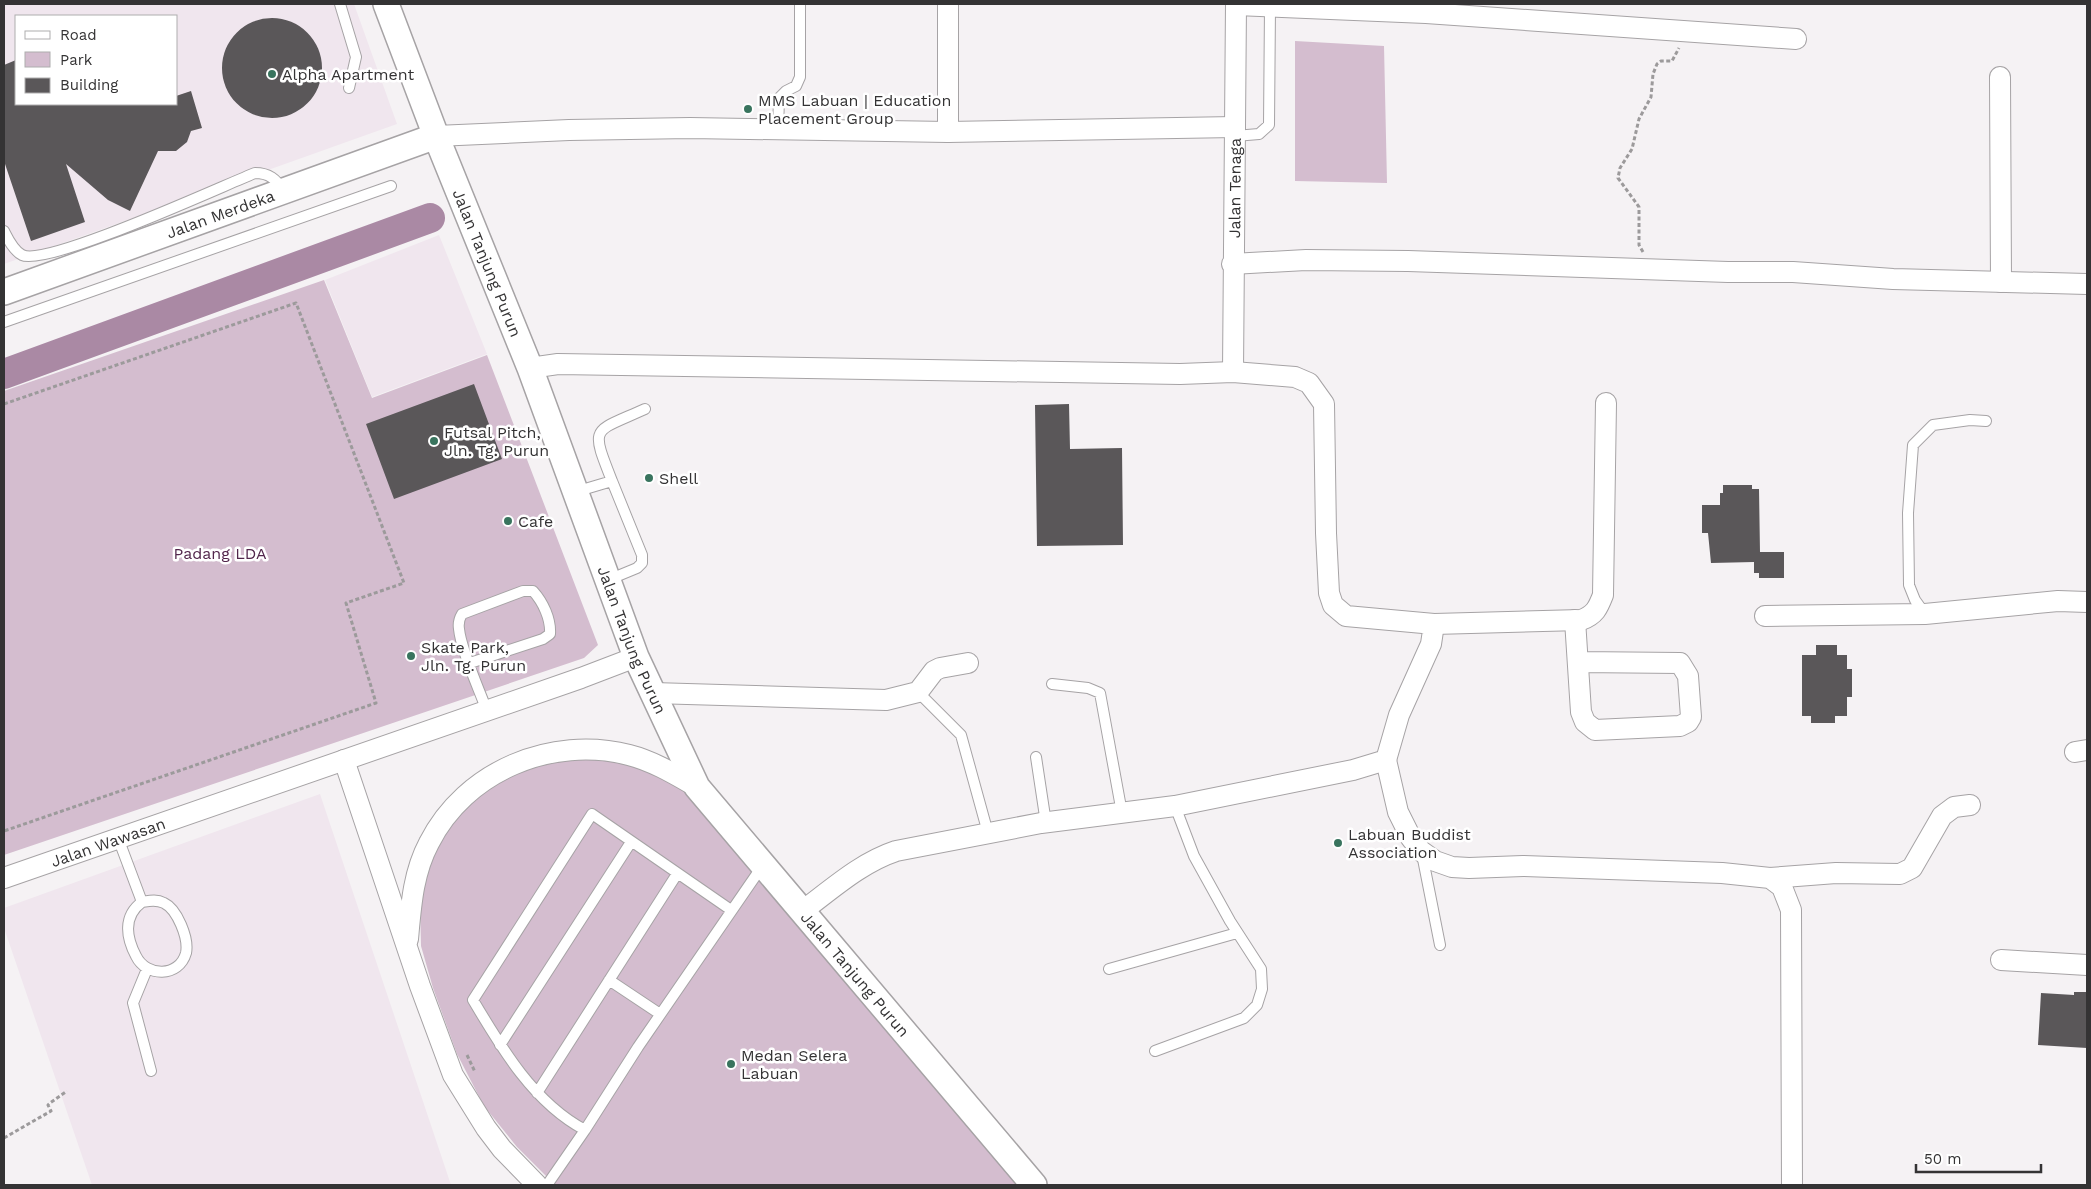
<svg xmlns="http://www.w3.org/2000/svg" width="2091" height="1189" font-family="'Work Sans',sans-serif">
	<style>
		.built { fill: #f0e6ee; fill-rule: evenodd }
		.green { fill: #d4bdcf }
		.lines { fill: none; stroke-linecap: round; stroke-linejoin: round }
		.river { stroke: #aa89a4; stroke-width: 30 }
		.building { fill: #5a5759 }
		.service-casing { stroke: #a6a3a5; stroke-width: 12 }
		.minor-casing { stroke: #a6a3a5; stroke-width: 22 }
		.tertiary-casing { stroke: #a6a3a5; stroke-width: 28 }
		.path { stroke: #9c9a9b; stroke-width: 3; stroke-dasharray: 4 2.5; stroke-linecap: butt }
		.service { stroke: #fff; stroke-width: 10 }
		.minor { stroke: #fff; stroke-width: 20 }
		.tertiary { stroke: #fff; stroke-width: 25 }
		.poi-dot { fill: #39745e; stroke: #fff; stroke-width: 2 }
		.labels { text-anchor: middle; stroke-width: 5; stroke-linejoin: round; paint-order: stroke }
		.poi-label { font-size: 16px; fill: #343334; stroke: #fff; text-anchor: start }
		.street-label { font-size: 16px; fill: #343334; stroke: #fff }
		.park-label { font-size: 16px; fill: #52264c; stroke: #fff }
	</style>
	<rect width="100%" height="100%" fill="#f5f2f4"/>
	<!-- built -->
	<path class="built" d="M4 4H354L397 124 4 264ZM16 16H176V104H16Z
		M439 235 487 354 372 397 325 280Z
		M320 794 451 1185H92L4 928V908Z"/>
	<!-- green -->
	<path class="green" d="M1295 41 1384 46 1387 183 1295 181Z
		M324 280 372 398 487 355 598 645 584 658 4 855V391Z
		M583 756 626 761 693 794 1022 1185H555L517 1147 484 1106 457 1054 433 988 421 946 420 903 429 867 439 842 454 820 478 795 537 762Z"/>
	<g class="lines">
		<!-- river -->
		<path class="river" d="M4 374 430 218"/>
	</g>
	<!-- building -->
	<path class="building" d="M222 68a50 50 0 1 1 100 0a50 50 0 1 1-100 0Z
		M16 60V104H176V96L191 91 202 128 191 131 187 142 176 151H158L130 211 108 200 66 164 85 222 31 241 4 161V65Z
		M474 384 502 459 394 499 366 424Z
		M1069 404 1070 449 1122 448 1123 545 1037 546 1035 405Z
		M1723 485H1752V489H1759L1760 552H1784V578H1759V573H1754V562L1711 563 1708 533H1702V505H1720V493H1723Z
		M1816 645H1837V655H1847V669H1852V697H1847V716H1835V723H1811V716H1802V655H1816Z
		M2074 992H2087V1048L2038 1045 2041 993 2074 995Z"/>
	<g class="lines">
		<!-- service casing -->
		<g class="service-casing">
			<path id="service" d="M340 4 356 57 349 88
				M778 130 779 98 786 91 796 86 800 77V4
				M1235 136 1259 134 1269 125 1270 7
				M4 231C8 239 13 250 22 255 47 267 220 187 255 173 269 173 276 179 284 191
				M4 322 391 186
				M612 481C590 425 592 433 645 409
				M575 492 612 481 642 555V563L637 568 608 580
				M1925 614 1915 600 1909 585 1908 513 1913 445 1933 425 1970 420 1986 421
				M470 663 543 639 550 634C551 619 543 602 533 591H523L462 614C459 619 458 623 459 629 461 650 479 689 487 711
				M1052 684 1088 688 1100 693 1122 813
				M918 692 961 735 988 833
				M1036 757 1046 823
				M118 838 142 902C123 916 126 937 136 956 146 977 179 978 186 953 189 938 177 909 164 903 156 899 149 901 142 902
				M1422 854 1440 945
				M147 969 133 1003 151 1071
				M1109 969 1237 933
				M609 980 660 1014
				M500 1045 631 842
				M1155 1051 1244 1018 1257 1005 1262 989 1261 969 1230 921 1194 856 1175 806
				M537 1093 677 874
				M585 1130C534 1103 502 1049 473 1000L592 814 731 910
				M547 1185 585 1130 638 1047 763 865"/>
		</g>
		<!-- minor casing -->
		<g class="minor-casing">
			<g id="minor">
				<path d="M948 4V132"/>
				<path d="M1236 5 1426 13 1796 39"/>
				<path d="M2000 77 2001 282"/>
				<path d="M436 136 569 130 690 128 948 132 1235 127"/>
				<path d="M1232 264 1306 260 1408 261 1728 272H1793L1893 279 2087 284"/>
				<path d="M530 368 558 364 1180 374 1233 372 1295 377 1309 383 1324 404 1326 533 1329 593 1333 605 1346 616 1434 624 1431 644 1399 715 1386 760 1353 770 1175 806 1041 823 896 851C860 863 831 890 801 912"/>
				<path id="s1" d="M1233 372 1236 4"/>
				<path d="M1765 616 1925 614 2058 601 2087 602"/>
				<path d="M1575 620 1581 712 1585 722 1595 730 1680 726 1688 722 1691 717 1688 676 1680 663 1578 662"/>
				<path d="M1434 624 1581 620C1595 615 1598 608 1603 595L1606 403"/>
				<path d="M653 693 886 700 918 692 934 671 940 668 968 663"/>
				<path d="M2075 752 2087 750"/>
				<path d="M344 760 420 986 453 1075 486 1128 502 1149 537 1185"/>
				<path d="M1386 760 1398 812 1411 838 1421 851 1435 861 1452 867 1469 868 1523 866 1722 873 1770 878 1782 887 1791 910 1792 1185"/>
				<path id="s2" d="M4 878 581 678 636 657"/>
				<path d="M1770 878 1836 873 1900 874 1912 868 1942 816 1954 807 1970 805"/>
				<path d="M408 939C411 906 413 873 429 843 465 771 552 735 629 755 653 761 676 775 697 787"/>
				<path d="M2001 960 2087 965"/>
			</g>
		</g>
		<!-- tertiary casing -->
		<g class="tertiary-casing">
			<g id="tertiary">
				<path id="s3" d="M386 4 436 136 530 368 636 657 697 787 1034 1185"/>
				<path id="s4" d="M4 292 436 136"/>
			</g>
		</g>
		<!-- path -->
		<path class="path" d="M1643 252 1639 245V207L1618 178 1620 168 1632 149 1639 119 1651 97 1653 74 1657 64 1661 61H1672L1679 48
			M4 404 296 303 404 583 346 603 376 703 4 831
			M467 1055 475 1072
			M4 1138 51 1111 48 1105 50 1103 67 1091"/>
		<!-- service -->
		<use href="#service" class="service"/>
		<!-- minor -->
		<use href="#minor" class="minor"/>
		<!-- tertiary -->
		<use href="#tertiary" class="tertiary"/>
	</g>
	<!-- markers -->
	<g class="poi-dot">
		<circle cx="272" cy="74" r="5"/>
		<circle cx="748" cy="109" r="5"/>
		<circle cx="434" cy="441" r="5"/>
		<circle cx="649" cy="478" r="5"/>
		<circle cx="508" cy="521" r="5"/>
		<circle cx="411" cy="656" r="5"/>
		<circle cx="1338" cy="843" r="5"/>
		<circle cx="731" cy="1064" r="5"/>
	</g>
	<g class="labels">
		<!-- poi labels -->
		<g class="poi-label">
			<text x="282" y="80">Alpha Apartment</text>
			<text x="758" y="106">MMS Labuan | Education<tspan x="758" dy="18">Placement Group</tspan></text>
			<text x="444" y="438">Futsal Pitch,<tspan x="444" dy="18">Jln. Tg. Purun</tspan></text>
			<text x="659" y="484">Shell</text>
			<text x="518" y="527">Cafe</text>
			<text x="421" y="653">Skate Park,<tspan x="421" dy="18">Jln. Tg. Purun</tspan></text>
			<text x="1348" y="840">Labuan Buddist<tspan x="1348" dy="18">Association</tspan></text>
			<text x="741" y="1061">Medan Selera<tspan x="741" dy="18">Labuan</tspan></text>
		</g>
		<!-- street labels -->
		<g class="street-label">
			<text dy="6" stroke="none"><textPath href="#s1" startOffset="184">Jalan Tenaga</textPath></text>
			<text dy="6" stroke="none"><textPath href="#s4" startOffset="230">Jalan Merdeka</textPath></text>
			<text dy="6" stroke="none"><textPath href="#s3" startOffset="278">Jalan Tanjung Purun</textPath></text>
			<text dy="6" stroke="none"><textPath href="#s3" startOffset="682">Jalan Tanjung Purun</textPath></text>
			<text dy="6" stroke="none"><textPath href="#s2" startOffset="110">Jalan Wawasan</textPath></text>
			<text dy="6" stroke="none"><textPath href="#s3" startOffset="1088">Jalan Tanjung Purun</textPath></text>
		</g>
		<!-- park labels -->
		<g class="park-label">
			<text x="220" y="559">Padang LDA</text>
		</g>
	</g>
	<!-- border -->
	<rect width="2091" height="1189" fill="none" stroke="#343334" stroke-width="10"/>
	<!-- legend -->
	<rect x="15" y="15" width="162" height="90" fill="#ffffff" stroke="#aeadae"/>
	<rect x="25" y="31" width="25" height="8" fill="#ffffff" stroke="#aeadae"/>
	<text x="60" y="40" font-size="15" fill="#343334">Road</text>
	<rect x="25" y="52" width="25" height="15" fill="#d4bdcf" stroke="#aeadae"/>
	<text x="60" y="65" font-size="15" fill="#343334">Park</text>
	<rect x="25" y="78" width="25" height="15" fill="#5a5759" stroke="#aeadae"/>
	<text x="60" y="90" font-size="15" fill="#343334">Building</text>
	<!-- scale -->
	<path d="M1916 1164v8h125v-8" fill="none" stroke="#343334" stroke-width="2.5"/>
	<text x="1924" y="1164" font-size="15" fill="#343334" stroke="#ffffff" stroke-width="4" paint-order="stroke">50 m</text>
</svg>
